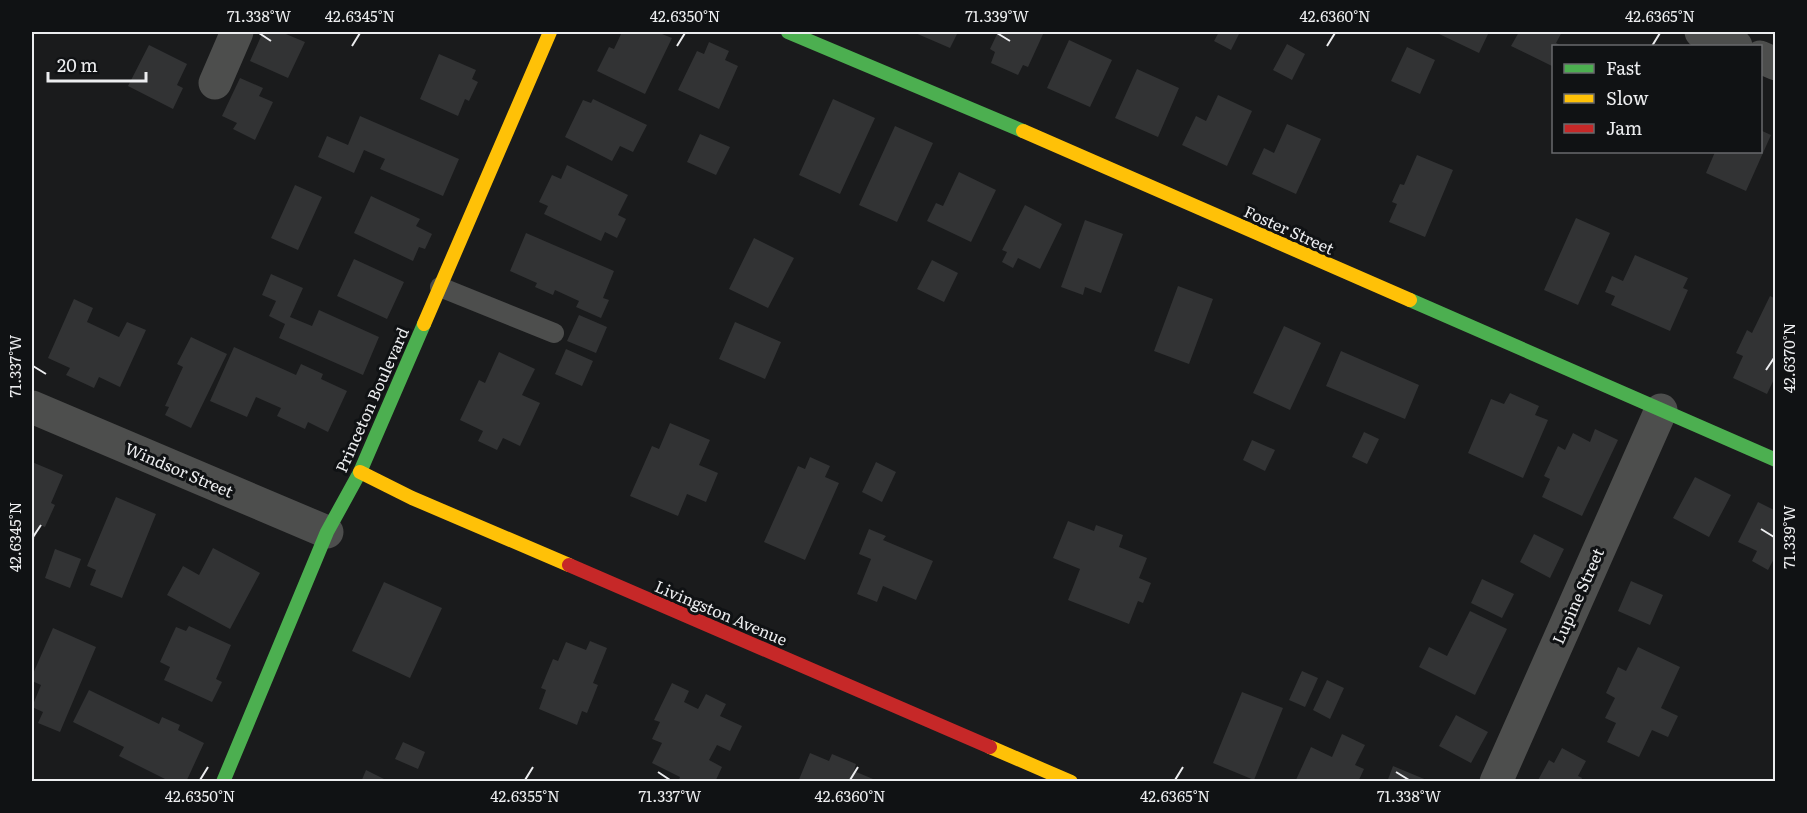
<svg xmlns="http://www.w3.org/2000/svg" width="1807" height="813" font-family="Literata,serif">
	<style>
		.building { fill: #323334 }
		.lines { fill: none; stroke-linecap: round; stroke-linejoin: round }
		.lane { stroke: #4d4e4d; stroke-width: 20 }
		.street { stroke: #4d4e4d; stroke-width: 33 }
		.fast { stroke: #4caf50; stroke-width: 14 }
		.slow { stroke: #ffc107; stroke-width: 14 }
		.jam { stroke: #c62828; stroke-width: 14 }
		.ticks { fill: none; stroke: #ecedef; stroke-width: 2 }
		.labels { text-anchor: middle; stroke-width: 6; stroke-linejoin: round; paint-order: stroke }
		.street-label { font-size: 16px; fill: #ecedef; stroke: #101214 }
		.neatline { fill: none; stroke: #ecedef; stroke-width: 2 }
		.ticks-label { font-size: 15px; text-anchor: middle; fill: #ecedef }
	</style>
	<rect width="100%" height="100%" fill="#1a1b1c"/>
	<!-- building -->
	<path class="building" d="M263 32H281L305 42 288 78 250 61Z
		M622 32H657L672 38 645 94 597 71 609 47 614 49Z
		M913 32H958L950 48Z
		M998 32H1044L1028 67 1023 65 1018 75 991 63 995 52 990 49Z
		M1219 32H1240L1231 50 1214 41Z
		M1438 32H1489L1479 53 1437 33Z
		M1519 32H1562L1556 43 1562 46H1554V67L1511 46Z
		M1069 40 1112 60 1090 107 1047 88Z
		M709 42 729 51 725 60 738 66 719 109 678 90 697 51 704 54Z
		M1287 44 1305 54 1292 80 1273 70Z
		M149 45 187 64 177 85 183 88 173 109 128 86Z
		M1407 47 1435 60 1420 94 1391 81Z
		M439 54 476 70 472 79 478 82 469 101 465 99 458 116 420 99Z
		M1137 69 1179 88 1158 137 1115 118Z
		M240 78 263 88 259 96 273 102 255 140 233 129 237 123 222 116Z
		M1218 95 1252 111 1227 166 1182 145 1196 116 1206 121Z
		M593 99 647 125 633 152 620 146 612 161 565 137 583 100 591 103Z
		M833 99 875 118 840 194 799 175Z
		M360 116 459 159 443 196 380 169 385 159 364 150 354 173 318 157 327 136 348 145Z
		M1287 124 1321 139 1296 194 1252 174 1264 148 1274 153Z
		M895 126 933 143 897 222 859 205Z
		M1760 130 1771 135 1746 191 1706 173 1715 152H1760Z
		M700 134 730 147 716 175 687 162Z
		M1417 155 1453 170 1425 237 1389 222 1397 204 1392 202 1400 184 1404 185Z
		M567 165 628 195 618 215 626 219 617 238 605 232 601 241 544 214 548 206 539 202 552 175 561 179Z
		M959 172 996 190 971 242 927 221 936 203 943 206Z
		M295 185 322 197 298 250 271 238Z
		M371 196 420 219 416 226 432 234 425 249 419 247 413 261 354 233Z
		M1025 205 1062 224 1040 269 1018 258 1013 268 1002 262 1007 252 1002 250Z
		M1576 218 1610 233 1578 305 1544 290Z
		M1085 220 1123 234 1101 293 1085 287 1083 295 1061 287Z
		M526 233 614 271 603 298 609 300 601 318 576 307 579 301 555 290 553 295 535 287 537 283 510 271Z
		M754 238 794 258 768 308 729 289Z
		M1635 255 1688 278 1683 288 1688 290 1670 331 1611 305 1615 296 1605 292 1612 276 1623 281Z
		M354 259 404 282 387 319 337 296Z
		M932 260 958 273 944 302 917 289Z
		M271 274 303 288 290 317 312 326 319 310 379 337 363 375 279 338 285 324 269 316 276 301 262 295Z
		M1178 286 1213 299 1189 364 1154 351Z
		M1770 296 1776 299V375L1767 394 1733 378 1743 356 1736 353 1747 330 1752 333Z
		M74 299 93 308 87 322 119 337 127 322 146 330 120 387 99 377 94 388 66 375 70 368 48 358Z
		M579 315 607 327 596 353 567 341Z
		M735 322 781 342 765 379 719 359Z
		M1284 326 1321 343 1290 410 1253 393Z
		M191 337 227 354 191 428 165 415 169 407 165 406 183 367 177 364Z
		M234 347 296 375 301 364 323 374 321 379 347 391 328 432 308 422 305 429 277 416 281 408 256 397 247 417 210 401Z
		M566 349 593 361 582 386 555 374Z
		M1341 351 1419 385 1405 419 1326 386Z
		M499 352 535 369 522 395 540 403 520 446 503 438 497 450 478 441 483 431 460 420 479 380 485 383Z
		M1510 393 1539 406 1535 415 1548 420 1523 478 1468 453 1491 399 1504 404Z
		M670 423 710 440 699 465 718 473 706 502 687 494 678 516 630 496 652 446 659 449Z
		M1595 429 1618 440 1582 516 1542 497 1550 479 1544 476 1558 446 1565 450 1573 433 1590 442Z
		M1364 432 1379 439 1367 464 1352 457Z
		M1252 440 1275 450 1265 471 1243 460Z
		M810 457 830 466 825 477 839 483 805 560 764 542 798 466 805 469Z
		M32 462 63 475 51 503 55 505 45 527 40 525 32 545Z
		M876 462 896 472 882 502 862 492Z
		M1695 477 1731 495 1709 537 1673 518Z
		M116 497 156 514 122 598 90 585 96 570 87 566Z
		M1758 502 1776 511V555L1768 570 1752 561 1757 551 1738 542Z
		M1068 521 1094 531 1096 525 1123 535 1119 547 1147 558 1139 578 1151 583 1143 603 1138 601 1129 624 1068 600 1080 569 1053 558Z
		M869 529 886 536 883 540 933 561 916 600 883 586 877 602 857 594 871 559 859 554Z
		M1534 534 1564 549 1550 578 1520 562Z
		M213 548 260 573 230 629 167 595 183 566 199 575Z
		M55 549 81 559 70 588 45 578Z
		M1482 579 1514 594 1502 618 1471 603Z
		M1631 581 1663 595 1650 625 1618 611Z
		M384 582 442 608 410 678 352 651Z
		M1470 611 1507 629 1475 695 1419 667 1429 647 1447 656Z
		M189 626 231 645 216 679 222 682 212 702 164 680 170 667 160 662 176 627 186 631Z
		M53 628 96 647 60 732 38 723 43 712 32 707 41 685 32 681V676Z
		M590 641 607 648 593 683 598 685 587 713 582 711 577 725 539 709 546 690 541 688 553 659 558 661 566 642 586 650Z
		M1638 647 1680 667 1661 708 1678 716 1668 737 1652 730 1639 757 1607 742 1616 723 1605 718 1615 698 1606 693 1618 667 1626 671Z
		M1302 671 1318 678 1305 707 1289 700Z
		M1327 680 1344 688 1330 719 1313 710Z
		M672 683 689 691 684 702 698 709 706 694 726 704 720 716 742 726 730 751 717 745 709 760 722 767 715 782H678L680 777 652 763 662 743 652 739 660 722 654 720Z
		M89 690 159 724 162 717 180 725 178 730 204 743 186 782H171L119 756 124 747 73 722Z
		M1242 692 1283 708 1254 780 1213 763Z
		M1456 715 1488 732 1471 763 1439 746Z
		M1342 734 1365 745 1355 765 1364 769 1358 782H1295L1311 747 1332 757Z
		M403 742 425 752 418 769 395 759Z
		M1562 748 1586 761 1578 776 1582 778 1580 782H1537L1549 760 1554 763Z
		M810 753 829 761 832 754 856 764 854 771 873 779 872 782H798Z
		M1393 766 1429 781V782H1387Z
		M366 770 390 782H361Z"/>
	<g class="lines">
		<!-- lane -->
		<path class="lane" d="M440 287 554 333"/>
		<!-- street -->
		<path class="street" d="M1701 32 1736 46
			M1760 57 1776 64
			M215 83 237 32
			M32 407 327 532
			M1496 782 1661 410"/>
		<!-- fast -->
		<path class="fast" d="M788 32 1023 131
			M1410 300 1776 460
			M223 782 327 532 360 472 424 324"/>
		<!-- slow -->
		<path class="slow" d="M1023 131 1410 300
			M424 324 550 32
			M360 472 412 498 569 565
			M990 747 1071 782"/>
		<!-- jam -->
		<path class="jam" d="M569 565 990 747"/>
	</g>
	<!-- ticks -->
	<path class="ticks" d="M259 33 271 41M997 33 1010 41M352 46 360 33M677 46 685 33M1327 46 1335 33M1652 46 1660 33M33 366 46 374M1766 370 1774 358M1761 529 1774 537M33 537 41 525M658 772 670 780M1396 772 1409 780M200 780 208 767M525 780 533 767M850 780 858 767M1175 780 1183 767"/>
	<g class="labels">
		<!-- street labels -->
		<g class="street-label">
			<text transform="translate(1289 230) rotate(24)" y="6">Foster Street</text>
			<text transform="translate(372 400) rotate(-66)" y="6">Princeton Boulevard</text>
			<text transform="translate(179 470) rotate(23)" y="6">Windsor Street</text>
			<text transform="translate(1578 596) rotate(-66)" y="6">Lupine Street</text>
			<text transform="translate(721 613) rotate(23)" y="6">Livingston Avenue</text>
		</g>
	</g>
	<!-- border -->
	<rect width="1807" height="813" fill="none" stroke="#101214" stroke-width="66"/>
	<!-- legend -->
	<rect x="1552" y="45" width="210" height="108" fill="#101214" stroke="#686a6c" stroke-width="1.5"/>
	<rect x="1564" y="64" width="30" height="9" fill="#4caf50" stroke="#686a6c" stroke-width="1.5"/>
	<text x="1606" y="75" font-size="18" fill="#ecedef">Fast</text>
	<rect x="1564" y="94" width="30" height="9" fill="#ffc107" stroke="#686a6c" stroke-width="1.5"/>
	<text x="1606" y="105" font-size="18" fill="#ecedef">Slow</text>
	<rect x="1564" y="124" width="30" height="9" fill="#c62828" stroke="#686a6c" stroke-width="1.5"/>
	<text x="1606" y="135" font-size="18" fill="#ecedef">Jam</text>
	<!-- scale -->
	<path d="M48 72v9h98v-9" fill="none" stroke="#ecedef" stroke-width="3"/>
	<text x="57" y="72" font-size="18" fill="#ecedef" stroke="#101214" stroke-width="4.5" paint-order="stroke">20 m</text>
	<rect x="33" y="33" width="1741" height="747" class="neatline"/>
	<g class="ticks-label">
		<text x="259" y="22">71.338°W</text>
		<text x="360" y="22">42.6345°N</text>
		<text x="685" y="22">42.6350°N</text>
		<text x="997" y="22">71.339°W</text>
		<text x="1335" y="22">42.6360°N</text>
		<text x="1660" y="22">42.6365°N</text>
		<text transform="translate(1790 358) rotate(-90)" y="5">42.6370°N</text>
		<text transform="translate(16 366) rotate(-90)" y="5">71.337°W</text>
		<text transform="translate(16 537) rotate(-90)" y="5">42.6345°N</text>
		<text transform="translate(1790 537) rotate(-90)" y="5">71.339°W</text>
		<text x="200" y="802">42.6350°N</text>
		<text x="525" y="802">42.6355°N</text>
		<text x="670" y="802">71.337°W</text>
		<text x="850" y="802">42.6360°N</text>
		<text x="1175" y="802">42.6365°N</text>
		<text x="1409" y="802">71.338°W</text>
	</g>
</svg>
